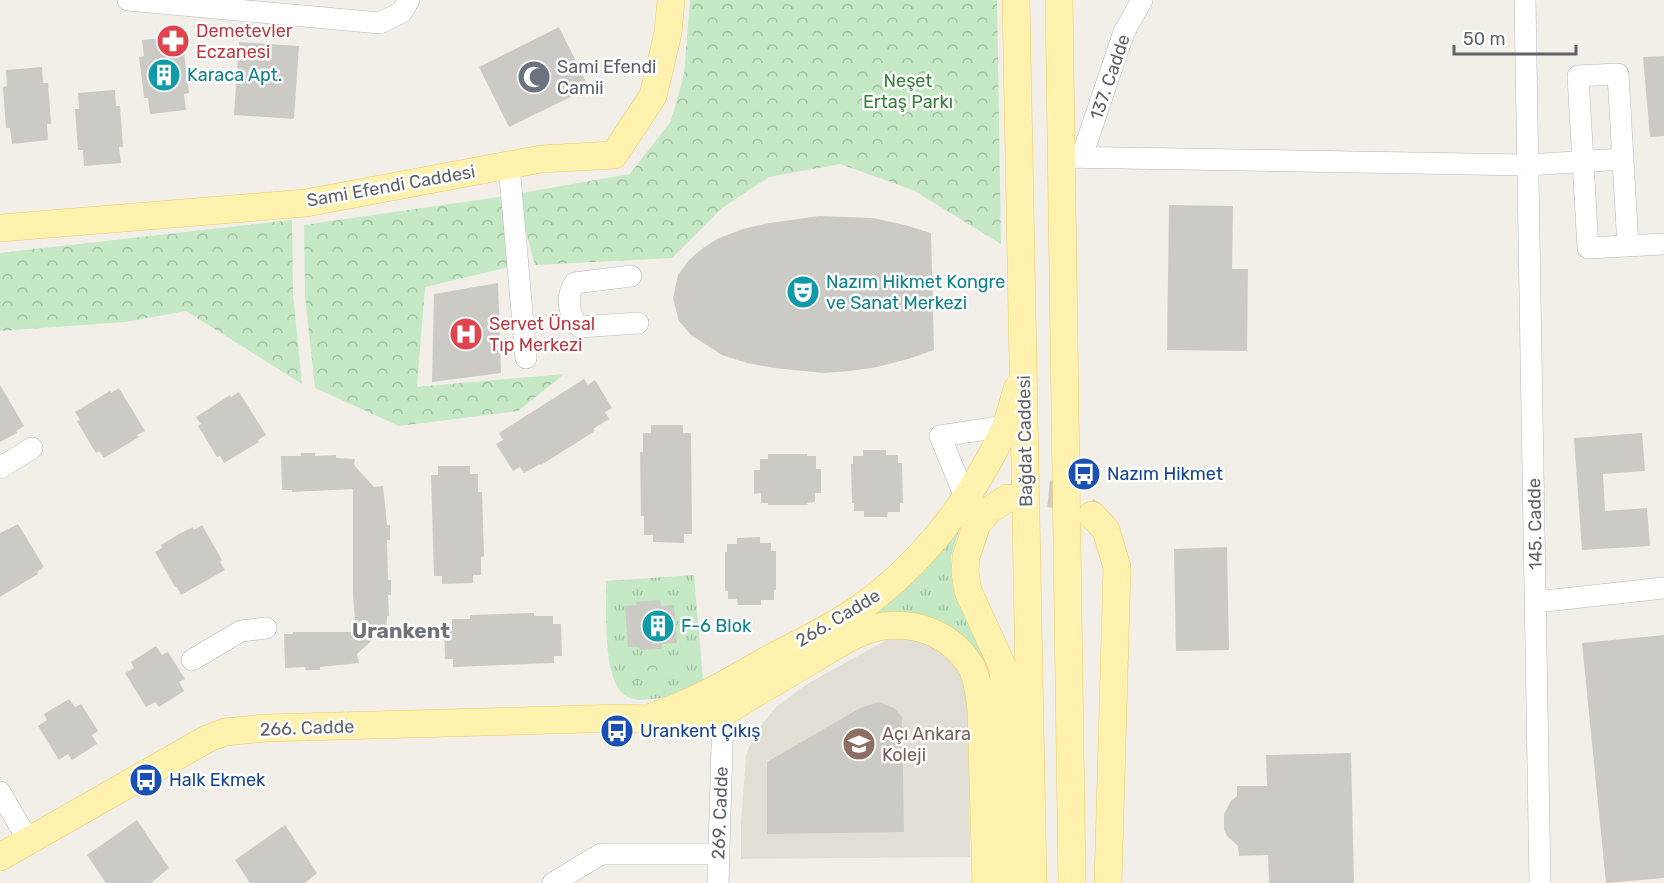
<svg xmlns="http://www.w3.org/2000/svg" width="1664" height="883" font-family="Rubik,sans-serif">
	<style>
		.education { fill: #e1ded6 }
		.grass { fill: url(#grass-tufts) }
		.forest { fill: url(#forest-crowns) }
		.building { fill: #cccac5 }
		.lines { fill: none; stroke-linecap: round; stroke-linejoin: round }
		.major-tunnel { stroke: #ccccc8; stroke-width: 27; stroke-dasharray: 27 14; stroke-linecap: butt }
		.minor-casing { stroke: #b5b8bc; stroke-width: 22 }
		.major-casing { stroke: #f2c960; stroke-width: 28 }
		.minor { stroke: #fff; stroke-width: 21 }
		.major { stroke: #fff2af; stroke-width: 27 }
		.labels { text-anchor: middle; stroke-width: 5; stroke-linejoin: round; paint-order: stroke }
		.health-label { font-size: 18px; fill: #be3a42; stroke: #fff; text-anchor: start }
		.worship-label { font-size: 18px; fill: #5b616d; stroke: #fff; text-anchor: start }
		.culture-label { font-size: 18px; fill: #0d838f; stroke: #fff; text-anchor: start }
		.street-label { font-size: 18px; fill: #5f6368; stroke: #fff }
		.park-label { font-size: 18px; fill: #348238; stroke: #fff }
		.transit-label { font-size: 18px; fill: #164399; stroke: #fff; text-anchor: start }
		.education-label { font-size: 18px; fill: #785e54; stroke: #fff; text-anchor: start }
		.quarter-label { font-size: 21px; font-weight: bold; fill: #70757a; stroke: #fff }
	</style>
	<defs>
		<pattern id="grass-tufts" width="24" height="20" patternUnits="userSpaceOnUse" patternTransform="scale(1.5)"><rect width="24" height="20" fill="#c5e8c5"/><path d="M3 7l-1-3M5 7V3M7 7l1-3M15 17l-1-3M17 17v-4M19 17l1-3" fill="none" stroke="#a3c0a4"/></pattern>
		<pattern id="forest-crowns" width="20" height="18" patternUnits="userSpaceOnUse" patternTransform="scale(1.5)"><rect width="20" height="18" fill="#c5e8c5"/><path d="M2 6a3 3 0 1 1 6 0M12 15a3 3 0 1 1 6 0" fill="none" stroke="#a3c0a4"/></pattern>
	</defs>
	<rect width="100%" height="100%" fill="#f1efe8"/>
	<!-- education -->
	<path class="education" d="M894 636 938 644 963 676 968 691 970 857 741 859V823L746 755 755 733 776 707 807 684Z"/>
	<!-- grass -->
	<path class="grass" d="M960 527 951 556 953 589 984 653 988 672 990 698 974 658 863 621 922 572Z
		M694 575 703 680C689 692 669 698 651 699 643 700 635 701 628 697 601 685 607 607 606 581Z"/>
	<!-- forest -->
	<path class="forest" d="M690 0H997L1001 244 913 190 840 164 769 177 722 208 672 258 535 265 516 194 630 174 671 121 684 75Z
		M506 196 513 266 425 287 417 387 564 374 518 411 399 426 315 388 305 296 304 225Z
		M292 220 293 295 302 384 186 311 125 322 0 331V253Z
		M667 658 668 679 629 681 628 660Z"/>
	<!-- building -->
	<path class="building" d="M559 27 589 88 509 127 479 67Z
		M178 37 180 53 184 52 189 93 184 94 186 110 150 114 148 98H144L139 57 144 56 142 40Z
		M239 42 299 46 294 119 234 115Z
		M1664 56V136L1650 137 1643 57Z
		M42 67 43 83H48L51 124H47L48 140 12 144 10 128H6L3 87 7 86 6 70Z
		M115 90 116 106H120L123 147H119L121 163 84 166 83 150H78L75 109H79L78 93Z
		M1169 205 1233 206 1232 269H1248L1247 351 1167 350Z
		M819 216 873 218 905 225 931 233 934 350 908 359 877 367 850 371 823 373 774 368 747 363 722 355 691 335 679 321 673 298 678 275 689 260 703 248 719 238 743 229 770 223Z
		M498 283 501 373 432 382 434 294Z
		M584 379 588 385 595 380 612 408 605 412 609 419 593 429 595 431 541 465 540 464 524 473 520 467 513 471 496 444 503 440 499 433Z
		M0 385 24 426 16 431 17 433 0 442Z
		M119 388 145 431 137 435 139 437 104 458 99 451 96 453 85 435 77 421 80 420 75 412 110 391 111 393Z
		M239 392 266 435 258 440 259 442 224 463 220 456 217 457 198 426 201 424 196 417 230 395 231 397Z
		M651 425H683V433H691L692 534H684V543L653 542V535H644V516H641L640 452H643V433H651Z
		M1642 433 1645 471 1603 474 1605 511 1647 508 1650 546 1582 550 1574 438Z
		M863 450H886V455H898V463H902L903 503H900V512H888L887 517H864V511H854V503H852L851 464H853V456H863Z
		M301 453H315V456L336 455V458L355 459 354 465 374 487 383 486 387 525H390V540H387L388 580H391V595H388L389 616H387L386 635 379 634 357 654 359 663 320 667V670H306L305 667 285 668 284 634H293V632H356L353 596V489L292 492V490H282L281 456H301Z
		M768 454H807V456H816V469H821V493H815V502L807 503 808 505H768V503H761V493L754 494V470H760V459H768Z
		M438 466H470V474H478V492H482L484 556 481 557V575H473V583L442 584V576H434L431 475H438Z
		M18 524 44 567 37 572 38 574 0 597V533Z
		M202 525 222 560 220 562 225 570 181 595 177 587H175L155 552 162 548 161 545 179 534 193 527 194 530Z
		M760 537V543H771V551H776V590H774V600H761V605H738L737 599H728V591H725V552H727V544H737V538Z
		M1227 547 1229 650 1176 651 1174 549Z
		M660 600 661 606 674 605 677 643 662 644V649H659L640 650 639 647H628L625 606 637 605 636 602Z
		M534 613V616H553V624H561L562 656H554V663L453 667V659H445L444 627H452V619H470V615Z
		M1664 635V878L1606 883 1582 643Z
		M156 646 162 655 168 652 185 679 179 682 184 691 159 707 155 702 146 707 125 673 134 668 131 662Z
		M69 699 75 707 81 704 98 731 92 735 97 744 72 760 68 754 59 760 38 726 47 720 44 714Z
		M879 702 894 708 902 717 904 832 767 834V762L862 707Z
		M1351 753 1354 883H1269L1268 855 1239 856 1238 846 1227 836 1224 829V814L1231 801 1237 796V786H1267L1266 755Z
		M137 820 169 868 151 883H106L87 855Z
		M285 825 317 873 305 883H250L235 860Z"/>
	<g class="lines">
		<!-- major-tunnel -->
		<path class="major-tunnel" d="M1008 498C1046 490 1061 490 1092 515"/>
		<!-- minor casing -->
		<g class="minor-casing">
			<path id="minor" d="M128 0 380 23 402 12 409 0
				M1525 0 1540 883
				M1082 156 1124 32 1142 0
				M1061 157 1527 165 1623 159
				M509 165 526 358
				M1628 246 1618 74 1578 76 1588 248 1664 244
				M631 276 575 283C566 294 568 318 580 327L638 323
				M0 468 32 448
				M965 497 940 436 1006 426
				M1536 602 1664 588
				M192 660 241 631 266 628
				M0 792 28 840
				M553 883 601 854H718
				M718 883 723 713"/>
		</g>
		<!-- major casing -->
		<g class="major-casing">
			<path id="major" d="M1016 0 1033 883
				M1059 0 1072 883
				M0 228 306 203 541 159 614 155 653 96 668 33 671 0
				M1092 515 1106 530 1117 567 1108 883
				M654 716C694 703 732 680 769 659 799 643 832 628 860 608 922 564 974 497 1005 428 1010 416 1013 402 1017 389
				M0 857 207 739 225 732 266 728 622 718 696 721 718 716C749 697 781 678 812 660 832 648 855 632 878 627 916 620 952 634 972 668 978 680 979 695 981 709L986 883
				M1008 883 1005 688 1002 665 968 591 965 572 966 557 977 524 989 510 1008 498"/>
		</g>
		<!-- minor -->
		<use href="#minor" class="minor"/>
		<!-- major -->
		<use href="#major" class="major"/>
	</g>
	<!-- icons -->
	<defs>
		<g id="pharmacy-disc" transform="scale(1.725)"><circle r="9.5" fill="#e0444e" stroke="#fff"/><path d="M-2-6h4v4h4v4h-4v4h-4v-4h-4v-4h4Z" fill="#fff"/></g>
		<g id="building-disc" transform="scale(1.725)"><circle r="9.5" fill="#0f9aa8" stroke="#fff"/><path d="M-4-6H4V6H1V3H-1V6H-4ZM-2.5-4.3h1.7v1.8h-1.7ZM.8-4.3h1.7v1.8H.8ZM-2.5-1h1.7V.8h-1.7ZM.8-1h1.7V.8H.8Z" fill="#fff"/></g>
		<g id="mosque-disc" transform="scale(1.725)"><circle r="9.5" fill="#6b7280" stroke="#fff"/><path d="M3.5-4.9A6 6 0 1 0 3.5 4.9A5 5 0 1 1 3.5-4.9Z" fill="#fff"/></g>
		<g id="theatre-disc" transform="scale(1.725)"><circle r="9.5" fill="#0f9aa8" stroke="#fff"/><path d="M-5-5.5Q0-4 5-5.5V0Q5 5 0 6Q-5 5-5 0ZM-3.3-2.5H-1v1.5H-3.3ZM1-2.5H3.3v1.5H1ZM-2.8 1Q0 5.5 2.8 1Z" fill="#fff"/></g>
		<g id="hospital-disc" transform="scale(1.725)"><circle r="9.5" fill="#e0444e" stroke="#fff"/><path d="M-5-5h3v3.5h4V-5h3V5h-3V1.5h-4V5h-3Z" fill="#fff"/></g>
		<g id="bus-disc" transform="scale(1.725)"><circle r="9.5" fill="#1a4fb4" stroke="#fff"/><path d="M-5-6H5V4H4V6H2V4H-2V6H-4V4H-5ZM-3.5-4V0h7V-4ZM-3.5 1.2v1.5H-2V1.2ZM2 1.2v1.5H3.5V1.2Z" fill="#fff"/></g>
		<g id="school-disc" transform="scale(1.725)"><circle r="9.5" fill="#8d6e63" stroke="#fff"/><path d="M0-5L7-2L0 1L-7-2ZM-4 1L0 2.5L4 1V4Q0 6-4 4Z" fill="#fff"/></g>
	</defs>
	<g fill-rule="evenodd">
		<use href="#pharmacy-disc" x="173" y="41"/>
		<use href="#building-disc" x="164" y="75"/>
		<use href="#mosque-disc" x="534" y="77"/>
		<use href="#theatre-disc" x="803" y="292"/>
		<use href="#hospital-disc" x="466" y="334"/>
		<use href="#bus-disc" x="1084" y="474"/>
		<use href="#building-disc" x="658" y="626"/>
		<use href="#bus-disc" x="617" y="731"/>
		<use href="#school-disc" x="859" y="744"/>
		<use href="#bus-disc" x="146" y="780"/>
	</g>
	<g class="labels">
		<!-- health labels -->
		<g class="health-label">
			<text x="196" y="37">Demetevler<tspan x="196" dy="21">Eczanesi</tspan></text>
			<text x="489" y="330">Servet Ünsal<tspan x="489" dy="21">Tıp Merkezi</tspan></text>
		</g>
		<!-- worship labels -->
		<g class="worship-label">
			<text x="557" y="73">Sami Efendi<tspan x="557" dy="21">Camii</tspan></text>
		</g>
		<!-- culture labels -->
		<g class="culture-label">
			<text x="187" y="81">Karaca Apt.</text>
			<text x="826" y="288">Nazım Hikmet Kongre<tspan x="826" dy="21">ve Sanat Merkezi</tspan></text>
			<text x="681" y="632">F-6 Blok</text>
		</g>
		<!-- street labels -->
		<g class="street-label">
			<text transform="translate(1110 77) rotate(-71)" y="6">137. Cadde</text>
			<text transform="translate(391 186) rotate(-10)" y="6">Sami Efendi Caddesi</text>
			<text transform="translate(1025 441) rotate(-91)" y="6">Bağdat Caddesi</text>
			<text transform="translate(1535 524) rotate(-91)" y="6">145. Cadde</text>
			<text transform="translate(838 618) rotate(-31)" y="6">266. Cadde</text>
			<text transform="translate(307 728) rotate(-2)" y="6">266. Cadde</text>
			<text transform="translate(720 813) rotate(-88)" y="6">269. Cadde</text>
		</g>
		<!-- park labels -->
		<g class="park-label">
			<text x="908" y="87">Neşet<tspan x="908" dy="21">Ertaş Parkı</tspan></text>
		</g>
		<!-- transit labels -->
		<g class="transit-label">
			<text x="1107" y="480">Nazım Hikmet</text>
			<text x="640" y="737">Urankent Çıkış</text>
			<text x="169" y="786">Halk Ekmek</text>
		</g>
		<!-- education labels -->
		<g class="education-label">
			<text x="882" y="740">Açı Ankara<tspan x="882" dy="21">Koleji</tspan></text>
		</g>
		<!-- quarter labels -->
		<g class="quarter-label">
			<text x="401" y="638">Urankent</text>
		</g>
	</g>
	<!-- scale -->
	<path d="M1454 45v9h122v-9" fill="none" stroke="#5f6368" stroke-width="3"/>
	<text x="1463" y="45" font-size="18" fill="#5f6368" stroke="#ffffff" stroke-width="4.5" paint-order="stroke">50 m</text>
</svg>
